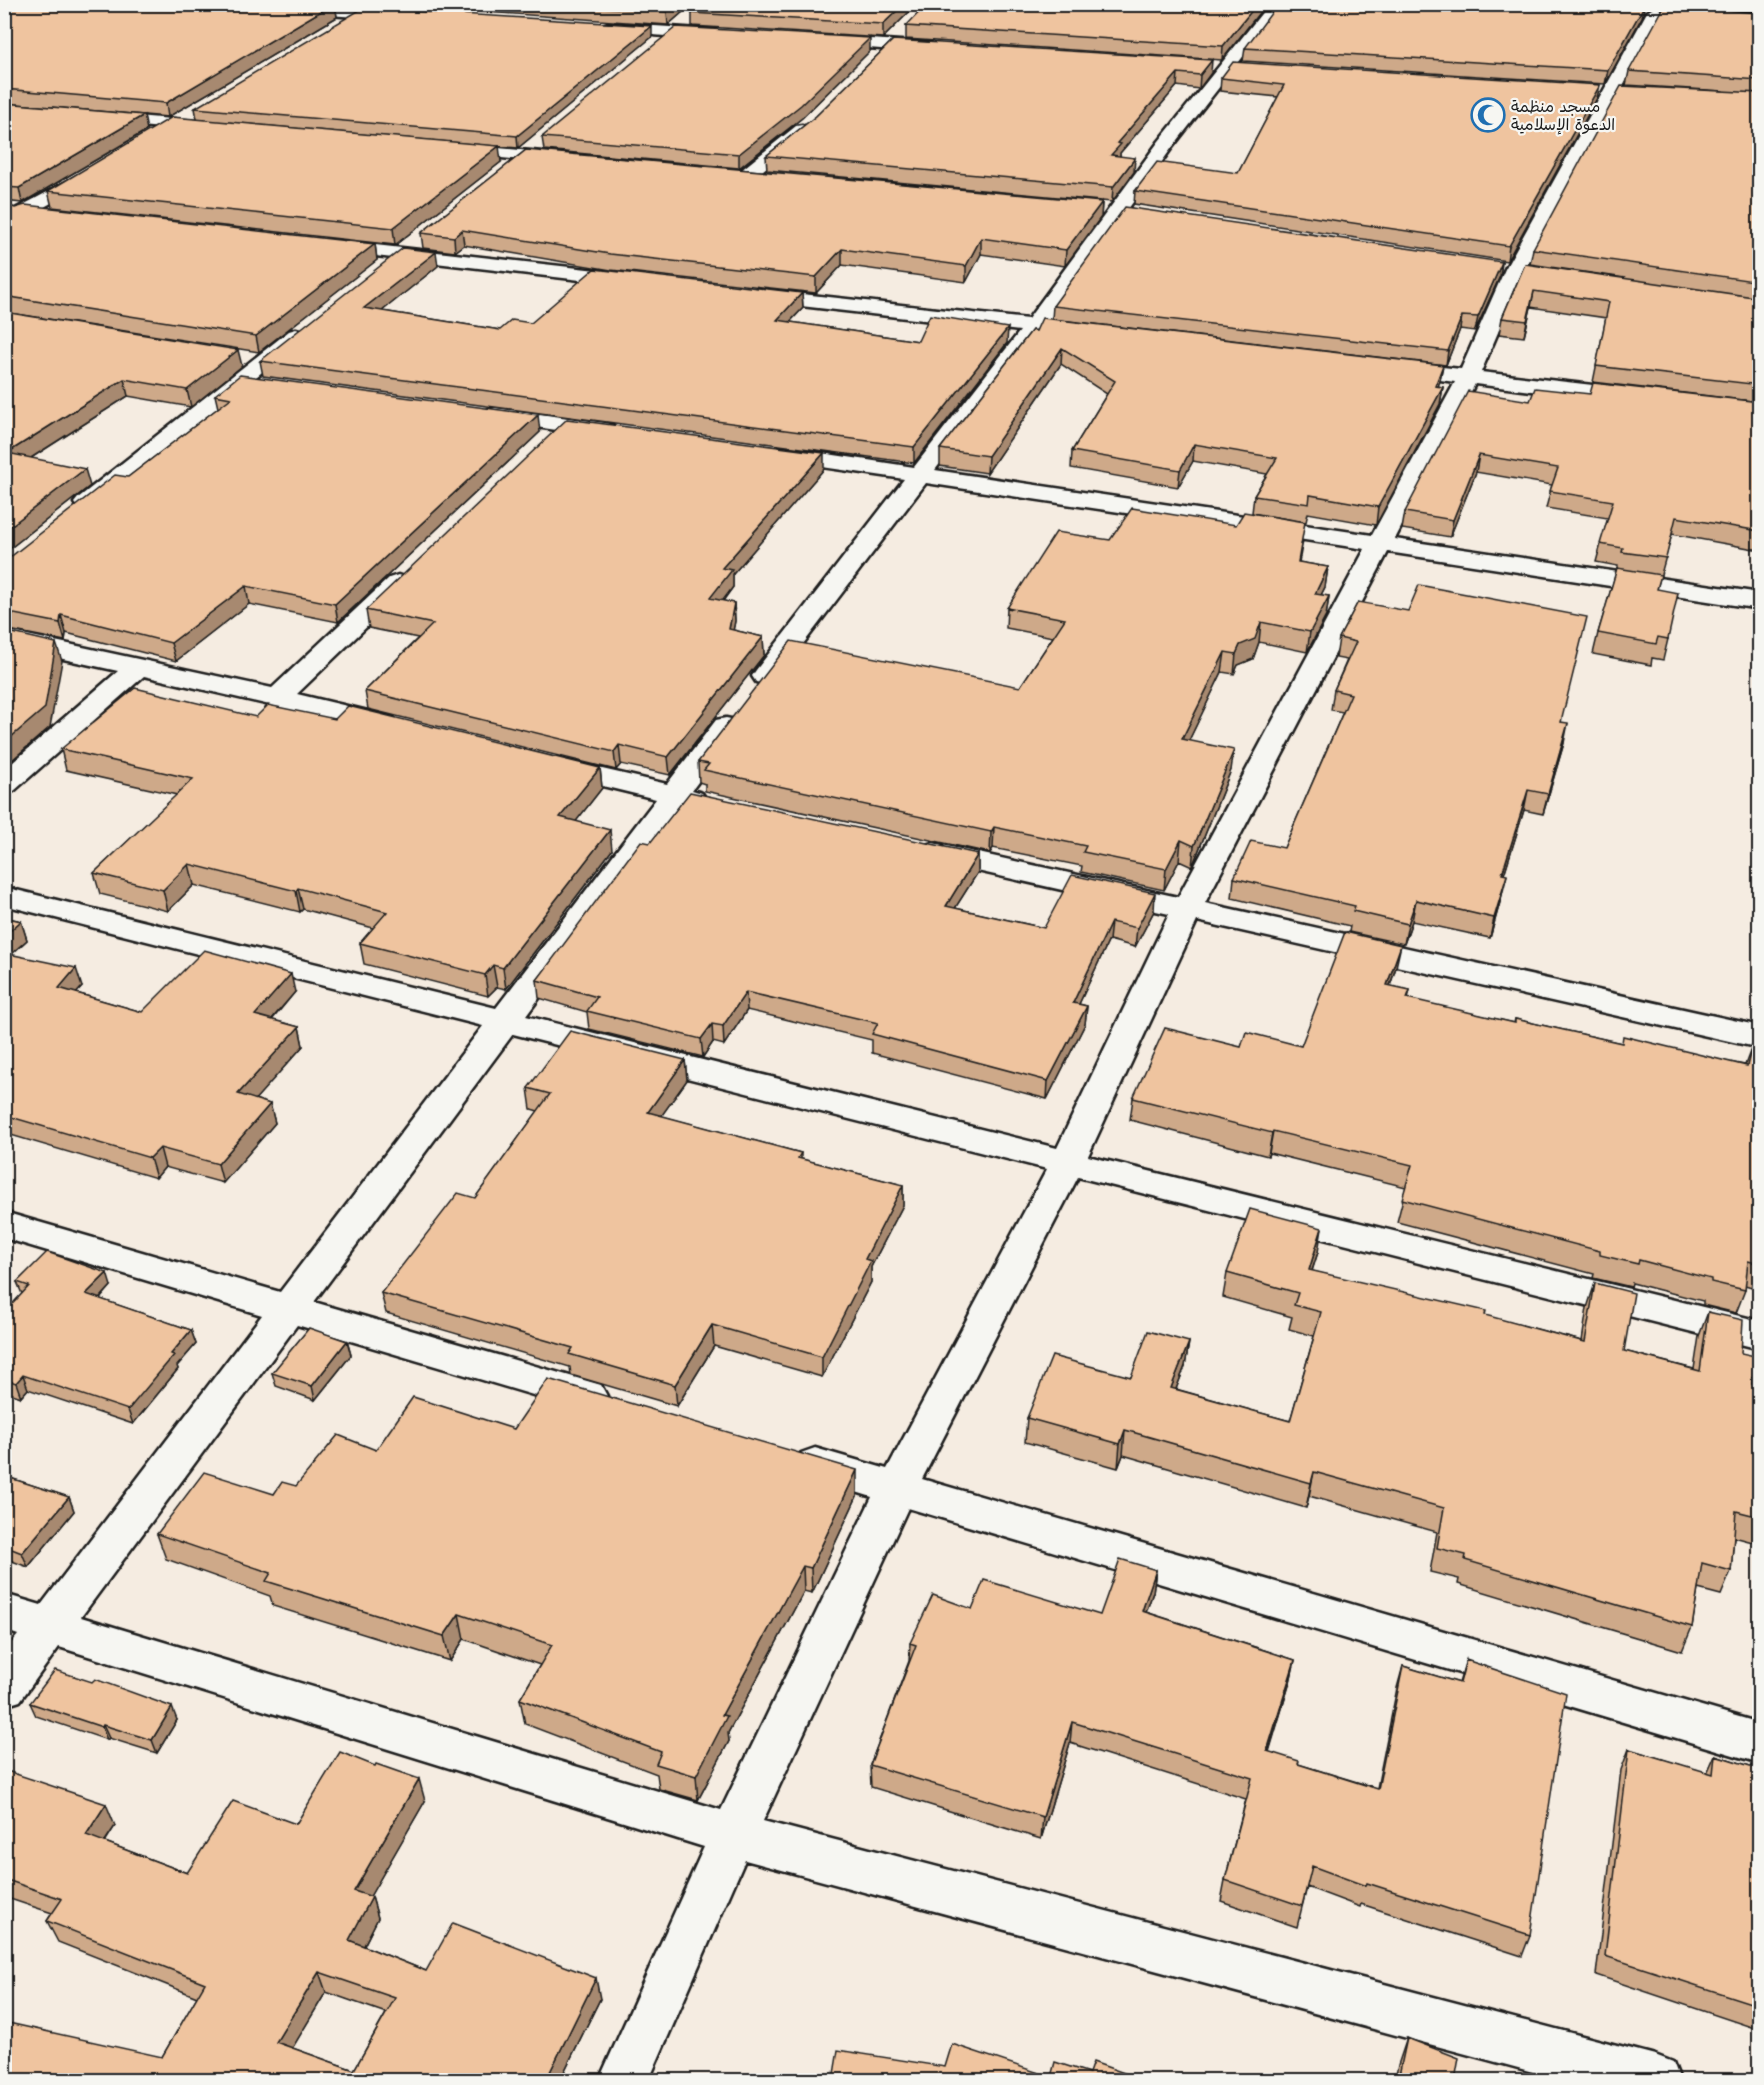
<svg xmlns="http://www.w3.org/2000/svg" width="1764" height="2085" font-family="'Comic Neue','Playpen Sans Arabic',sans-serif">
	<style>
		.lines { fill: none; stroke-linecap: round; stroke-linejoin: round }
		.minor-casing { stroke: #1c1c1c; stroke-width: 5 }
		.minor { fill: #f6f6f2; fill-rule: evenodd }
		.wall { fill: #cea989; stroke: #1c1c1c; stroke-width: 1.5; fill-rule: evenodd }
		.shaded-wall { fill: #a7896f; stroke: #1c1c1c; stroke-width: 1.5 }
		.building { fill: #efc49f; stroke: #1c1c1c; stroke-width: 1.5; fill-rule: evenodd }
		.labels { text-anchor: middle; stroke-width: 4.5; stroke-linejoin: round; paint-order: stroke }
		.far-poi-label { font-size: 16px; fill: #1c1c1c; stroke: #f6f6f2; text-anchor: start }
	</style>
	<rect width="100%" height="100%" fill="#f5ece1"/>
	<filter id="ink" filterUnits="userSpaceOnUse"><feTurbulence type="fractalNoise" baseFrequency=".0167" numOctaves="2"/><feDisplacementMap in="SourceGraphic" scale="12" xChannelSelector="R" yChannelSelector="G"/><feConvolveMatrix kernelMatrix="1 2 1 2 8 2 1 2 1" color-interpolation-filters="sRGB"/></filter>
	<g filter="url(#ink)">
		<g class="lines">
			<!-- minor casing -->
			<g class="minor-casing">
				<path id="minor" d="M234 4H315L401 10 409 15 401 20 241 9Z
					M1269 4H1284L1171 149 1048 321 1059 324 1062 328 1059 332 1040 333 935 470 1372 535 1455 382 1395 374 1387 373 1384 368 1387 363 1395 362 1461 369 1505 269 1647 12 1655 7 1660 9 1663 12 1525 269 1481 372 1636 390 1644 392 1647 397 1644 402 1636 404 1475 384 1395 539 1760 593V609L1388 552 1205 903 1760 1026V1048L1197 921 1088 1156 1760 1321V1349L1078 1177 922 1479 1760 1723V1763L908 1508 763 1821 1655 2055 1673 2062 1680 2080H1563L745 1860 649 2080H599L704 1847 59 1647 20 1701 4 1706V1652L18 1635 4 1630V1594L41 1605 262 1315 4 1238V1212L280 1292 483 1026 4 905V887L496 1008 656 799 549 773 545 767 549 761 559 759 667 784 716 720 726 718 736 720 740 726 692 790 702 793 706 799 702 805 692 808 682 805 526 1016 1057 1148 1169 914 933 861 922 858 918 852 922 846 933 843 1178 897 1365 549 926 483 774 682 765 684 756 682 752 676 756 670 904 479 781 461 773 459 770 454 773 449 781 447 914 467 1020 331 757 301 750 299 747 295 750 291 757 289 1028 319 1159 141ZM513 1034 1047 1169 887 1469 815 1448 801 1453 795 1464 801 1475 872 1497 721 1810 81 1617 297 1325 587 1411 601 1407 607 1396 601 1385 314 1302Z
					M608 23 716 30 724 35 716 40 602 31 600 28 602 25Z
					M824 36 931 43 939 48 931 53 818 44 816 41Z
					M102 113 206 122 215 127 206 132 96 122 93 118Z
					M802 125 811 130 808 134 752 179H740L737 175 740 171 796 126Z
					M455 144 565 154 574 159 565 164 449 153 446 149 449 145Z
					M89 170 95 171 98 175 95 179 4 229V215Z
					M331 240 632 274 639 276 642 280 639 284 632 286 324 250 321 246Z
					M296 329 303 331 306 335 303 339 94 508H78L74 503 78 498 289 331Z
					M495 408 605 423 613 425 616 430 613 435 605 437 487 420 484 415 487 410Z
					M398 575 407 578 411 583 407 588 297 694 393 717 397 723 393 729 383 731 144 676 14 791 4 793V770L118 671 4 646V630L272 688 389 578Z"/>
			</g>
			<!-- minor -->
			<use href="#minor" class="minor"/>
		</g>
		<!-- wall -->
		<path class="wall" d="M4 4H335L337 17 168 117 4 103Z
			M373 4H692L668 25Z
			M917 4 883 38 692 26V13Z
			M1266 4 1222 60 906 39V26Z
			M1667 4H1760V12Z
			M1760 13V402L1593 382 1606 318 1531 307 1524 337 1499 334 1502 318 1525 264 1625 278 1530 264 1533 249 1722 91 1626 85 1629 71Z
			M1642 17 1605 84 1243 61 1245 48Z
			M652 37 518 148 225 122 501 162 395 245 52 207 48 191 197 119 195 108Z
			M893 40 1211 73 1199 89 1177 86 1120 153V156L1134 172 1112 202 767 170 766 156 816 116Z
			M870 51 802 118 739 168 544 150 542 137Z
			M1221 78 1597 98 1507 261 1134 204 1135 191 1238 173 1278 97 1220 91Z
			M4 103 147 130 22 203 4 201Z
			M526 150 1102 202 1101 217 1065 266 981 254 966 282 842 265 816 293 611 270 464 245 455 252 423 248 421 233Z
			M4 204 15 208 375 244 377 260 259 352 4 312Z
			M1502 262 1500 276 1475 331 1460 329 1446 365 1052 319 1053 306Z
			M438 266 382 311 500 330 531 323 802 293 803 308 790 322 918 341 1007 343 914 463 263 376 260 361Z
			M4 312 242 366 191 407 128 396 31 458 90 486 4 553Z
			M1032 330 1443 365 1438 386 1443 387 1440 404 1376 525 1308 513 1306 522 1252 513 1254 496 1267 474 1193 461 1178 487 1071 468 1072 451 1107 394 1061 364 987 473 940 466V449Z
			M1590 394 1760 402V550L1672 534 1657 589 1668 639 1663 660 1652 658 1651 665 1593 654 1598 633 1618 566 1596 562 1608 518 1546 508 1552 485 1476 472 1450 537 1402 529 1405 512 1530 401Z
			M215 395 540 432 338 622 249 604 176 661 66 633 65 641 4 629V559L9 558 128 477 218 408Z
			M824 469 733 574V587L723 601 734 603 735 621 733 630 763 637 764 655 670 775 621 764 616 770 368 709 365 691 418 638 369 628 366 610Z
			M1110 540 1303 541 1299 562 1328 567 1325 587 1321 595 1329 596 1326 616 1307 652 1259 642 1253 659 1238 665 1234 674 1222 672 1189 740 1231 770 1192 867 1179 861 1164 890 1081 872 1082 866 993 848 990 853 705 791V784L699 782 698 762 1020 687 1053 637 1006 628 1007 608Z
			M1358 602 1561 722 1564 743 1543 814 1524 810 1504 874 1502 895 1490 938 1412 921 1404 944 1349 932 1350 926 1232 898 1234 878 1284 848 1343 712 1331 710 1334 690 1347 660 1336 658 1339 638Z
			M256 717 335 719 600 768 602 788 576 821 612 850 506 989 497 987 488 996 364 964 360 943 373 928 303 909 300 912 194 885 168 911 100 894 94 873 177 795 66 770 61 749Z
			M650 843 978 854V872L955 908 1044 928 1154 911 1135 947 1109 940 1079 1004 1087 1006 1085 1024 1047 1099 872 1053V1040L747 1010 724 1045 713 1042 703 1057 589 1029 587 1012 539 998 537 980Z
			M4 917 21 921 27 940 11 955 82 987 76 993 142 1012 295 992 272 1020 299 1027 303 1046 255 1099 270 1104 275 1123 223 1183 165 1167 156 1178 4 1133Z
			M1396 967 1390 986 1410 990 1408 999 1514 1023 1515 1019 1621 1043 1745 1065 1752 1046 1760 1047V1269L1752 1287 1745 1285V1290L1736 1313 1703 1305V1301L1632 1283 1631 1287 1593 1278 1594 1274 1397 1222 1406 1187 1269 1153 1268 1156 1130 1120 1133 1098 1241 1047 1301 1046Z
			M685 1060 687 1080 661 1116 801 1153V1159L903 1185V1205L871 1267V1282L822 1377 714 1346 677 1406 571 1375 570 1367 386 1313 381 1293 475 1198 538 1111 531 1109 528 1088Z
			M1318 1252 1312 1271 1582 1341 1587 1308 1595 1283 1624 1351 1694 1369 1699 1336 1708 1312 1741 1353 1752 1384 1760 1385V1544L1734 1537 1731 1571 1721 1595 1698 1589 1692 1627 1682 1651 1458 1584 1459 1579 1430 1572 1437 1532 1309 1496 1306 1508 1123 1455 1118 1468 1025 1442 1027 1418 1131 1377 1189 1342 1185 1366 1176 1389 1290 1421 1314 1336 1289 1329 1292 1317 1223 1297 1227 1273Z
			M17 1282 111 1286 100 1299 191 1330 196 1344 177 1366 178 1369 133 1424 28 1389 21 1397 4 1391V1313L22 1294Z
			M347 1341 351 1355 315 1400 276 1386 272 1373Z
			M514 1429 857 1496 812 1593 804 1591 728 1733 729 1741 698 1800 659 1789 657 1774 525 1724 520 1699 540 1665 464 1639 450 1661 273 1606 270 1596 166 1559 157 1534 296 1486 376 1450Z
			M4 1476 69 1497 74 1511 28 1567 4 1558Z
			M1156 1570 1153 1592 1146 1612 1295 1660 1290 1682 1269 1752 1298 1764 1377 1788 1397 1688 1403 1666 1459 1683 1466 1660 1530 1935 1522 1956 1361 1904 1360 1907 1307 1887 1297 1927 1221 1901 1225 1880 1246 1799 1070 1743 1041 1839 871 1787 870 1765 909 1661 910 1643 972 1609 1100 1615Z
			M30 1703 177 1720 157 1753 109 1738 107 1740 36 1716Z
			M1629 1749 1707 1773 1715 1755 1760 1769V2030L1596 1975 1621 1770Z
			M4 1770 115 1826 105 1842 187 1873 296 1824 425 1801 370 1896 372 1897 378 1918 364 1946 426 1971 600 1999 560 2080H4L162 2057 197 1997 58 1942 47 1921 52 1913 4 1897ZM326 1992 386 2013 354 2070 292 2048Z
			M1407 2038 1455 2080H1395L1398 2065Z"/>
		<!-- shaded-wall -->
		<path class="shaded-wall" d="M333 4H335L337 17 168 117 166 103Z
			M676 4H692L668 25 667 12Z
			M904 4H917L883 38V24Z
			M1257 4H1266L1222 60 1223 46Z
			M1645 4 1642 17 1605 84 1608 70Z
			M652 26V37L518 148 517 136Z
			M870 38V51L802 118 739 168V154Z
			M1212 60 1211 73 1199 89 1200 75Z
			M1178 73 1177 86 1120 153V157L1111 155 1117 143Z
			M1600 85 1597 98 1507 261 1509 246Z
			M144 115 147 130 22 203 19 188Z
			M499 146 501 162 395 245 393 228Z
			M1135 158 1134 172 1112 202 1113 187Z
			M1102 202 1101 217 1065 266 1066 250Z
			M462 230 464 245 455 252 454 237Z
			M981 238V254L966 282V266Z
			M375 244 377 260 259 352 256 336Z
			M842 249V265L816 293V277Z
			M436 252 438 266 367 323 364 308Z
			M1502 262 1500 276 1475 331 1478 317Z
			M1534 291 1531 307 1524 337 1527 321Z
			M802 293 803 308 777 335V320Z
			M1462 316 1460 329 1446 365 1448 351Z
			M1008 328 1007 343 914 463V447Z
			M1062 348 1061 364 987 473 988 456Z
			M238 350 242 366 191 407 187 390Z
			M1443 365 1440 381 1432 403 1435 386Z
			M124 379 128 396 12 470 7 453Z
			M1443 387 1440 404 1376 525 1378 507Z
			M538 415 540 432 338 622 335 604Z
			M1194 444 1193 461 1178 487 1180 470Z
			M824 453V469L733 574V587L711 616 710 598 722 568Z
			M1479 455 1476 472 1450 537 1453 520Z
			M85 469 90 486 4 553V531Z
			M1328 567 1325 587 1312 613 1315 594Z
			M246 586 249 604 176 661 171 643Z
			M1329 596 1326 616 1307 652 1310 632Z
			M734 603 735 621 730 647 729 629Z
			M61 615 66 633 65 641 60 623Z
			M1261 622 1259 642 1253 659 1238 665 1234 674 1236 654 1240 645Z
			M763 637 764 655 670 775 668 757Z
			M56 643 62 661 50 727 4 767V743Z
			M1225 652 1222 672 1180 759 1182 739Z
			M1568 723 1564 743 1543 814 1548 794Z
			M619 745 621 764 616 770 614 752Z
			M1234 750 1231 770 1192 867 1194 846Z
			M600 768 602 788 563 838 560 817Z
			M1528 790 1524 810 1498 894 1502 874Z
			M994 827 993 848 990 853 991 832Z
			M610 830 612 850 506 989 503 968Z
			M1181 840 1179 861 1164 890 1166 869Z
			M978 854V872L945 924 946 906Z
			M189 864 194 885 168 911 163 890Z
			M1507 875 1502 895 1490 938 1494 918Z
			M298 888 303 909 300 912 296 891Z
			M1155 893 1154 911 1135 947 1137 928Z
			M1416 900 1412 921 1404 944 1408 924Z
			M21 921 27 940 4 960V936Z
			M1111 922 1109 940 1071 1021 1073 1003Z
			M1401 945 1396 967 1383 1007 1387 985Z
			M493 965 497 987 488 996 485 975Z
			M76 968 82 987 64 1007 59 988Z
			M291 974 295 992 259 1034 255 1015Z
			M746 992 747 1010 724 1045 723 1026Z
			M1087 1006 1085 1024 1047 1099 1048 1081Z
			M712 1024 713 1042 703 1057 701 1039Z
			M299 1027 303 1046 243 1113 238 1094Z
			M685 1060 687 1080 650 1132 648 1112Z
			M270 1104 275 1123 223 1183 218 1164Z
			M1273 1131 1269 1153 1268 1156 1272 1133Z
			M160 1148 165 1167 156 1178 150 1158Z
			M903 1185V1205L871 1267V1282L822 1377V1357L865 1259Z
			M1322 1228 1318 1252 1304 1295 1309 1270Z
			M107 1273 111 1286 91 1308 86 1294Z
			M712 1325 714 1346 677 1406 675 1385Z
			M191 1330 196 1344 177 1366 178 1369 133 1424 128 1410 171 1354Z
			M347 1341 351 1355 315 1400 312 1386Z
			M1189 1342 1185 1366 1167 1412 1171 1388Z
			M23 1375 28 1389 21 1397 16 1383Z
			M1125 1430 1123 1455 1118 1468 1120 1444Z
			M857 1470V1496L812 1593 811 1568Z
			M1314 1472 1309 1496 1306 1508 1311 1483Z
			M69 1497 74 1511 28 1567 22 1553Z
			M803 1566 804 1591 728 1733 729 1741 698 1800 696 1776 722 1715Z
			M1156 1570 1153 1592 1139 1633 1142 1611Z
			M459 1614 464 1639 450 1661 444 1636Z
			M1295 1660 1290 1682 1262 1773 1267 1751Z
			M172 1707 177 1720 157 1753 152 1740Z
			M1072 1722 1070 1743 1041 1839 1043 1817Z
			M103 1725 109 1738 107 1740 102 1727Z
			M419 1779 425 1801 361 1912 354 1891Z
			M106 1804 115 1826 95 1856 86 1835Z
			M372 1897 378 1918 356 1961 349 1940Z
			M319 1972 326 1992 284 2062 276 2042Z
			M596 1978 600 1999 560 2080H546Z"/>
		<!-- building -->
		<path class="building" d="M4 4H333L166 103 4 89Z
			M562 4H676L667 12Z
			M701 4H904L883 24 692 13Z
			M927 4H1257L1223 46 906 26Z
			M1278 4H1645L1608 70 1245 48Z
			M1665 5 1760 13V80L1629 71Z
			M363 8 652 26 517 136 195 108Z
			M676 27 870 38 801 105 739 154 542 137Z
			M893 40 1212 60 1200 75 1178 73 1117 143 1121 144 1111 155 1135 158 1113 187 766 156 816 116Z
			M1233 62 1600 85 1509 246 1135 191 1157 162 1238 173 1284 85 1221 78Z
			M1621 86 1760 93V282L1533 249Z
			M4 103 144 115 19 188 4 187Z
			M172 117 499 146 393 228 48 191Z
			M526 150 1102 202 1066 250 981 238 966 266 842 249 816 277 610 254 462 230 454 237 421 233Z
			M4 204 15 208 25 205 375 244 256 336 4 296Z
			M1125 207 1502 262 1478 317 1462 316 1448 351 1053 306Z
			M403 248 436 252 364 308 500 330 512 320 531 323 594 269 802 293 777 320 918 341 930 315 1008 328 914 447 260 361Z
			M1525 264 1760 298V385L1596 366 1609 302 1534 291 1527 321 1502 318Z
			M4 312 238 350 187 390 124 379 7 453 85 469 4 531Z
			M1042 318 1443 365 1435 386 1443 387 1378 507 1310 495 1309 504 1254 496 1277 458 1194 444 1180 470 1072 451 1115 381 1062 348 988 456 940 449 1032 330 1036 331Z
			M240 375 538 415 335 604 246 586 171 643 61 615 60 623 4 612V559L9 558 115 475 128 477 231 398 215 395Z
			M1593 383 1760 402V531L1676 517 1666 558 1622 552 1623 548 1600 544 1613 501 1550 491 1558 468 1479 455 1453 520 1405 512 1468 391 1530 401 1535 388 1590 394Z
			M567 419 824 453 722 568 732 570 710 598 734 603 729 629 763 637 668 757 619 745 614 752 365 691 433 624 366 610Z
			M1132 508 1236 525 1244 512 1305 522 1298 562 1328 567 1315 594 1329 596 1310 632 1261 622 1255 639 1240 645 1236 654 1225 652 1182 739 1234 750 1194 846 1181 840 1166 869 1083 852 1086 846 994 827 991 832 704 770 709 764 698 762 791 641 1020 687 1065 619 1007 608 1056 532 1110 540Z
			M1617 568 1661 575 1657 589 1678 593 1668 639 1658 637 1656 644 1598 633Z
			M1419 585 1587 617 1561 722 1568 723 1548 794 1528 790 1502 874 1507 875 1494 918 1416 900 1408 924 1353 911 1355 906 1234 878 1251 841 1284 848 1351 694 1334 690 1356 642 1339 638 1358 602 1408 611Z
			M4 631 56 643 45 708 4 743Z
			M135 688 256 717 268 705 335 719 348 706 600 768 560 817 610 830 503 968 493 965 485 975 360 943 387 912 298 888 296 891 189 864 163 890 94 873 193 779 61 749Z
			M690 792 978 854 946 906 1044 928 1072 875 1155 893 1137 928 1111 922 1073 1003 1087 1006 1048 1081 872 1034 878 1023 746 992 723 1026 712 1024 701 1039 587 1011 597 997 537 980 641 841 650 843Z
			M4 917 21 921 4 936Z
			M1345 932 1401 945 1387 985 1410 990 1407 998 1515 1023V1019L1622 1043 1623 1036 1747 1066 1752 1046 1760 1047V1264L1748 1261 1745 1290 1711 1282V1279L1639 1260 1638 1264 1600 1255V1251L1402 1199 1412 1165 1273 1131 1272 1133 1133 1098 1165 1028 1241 1047 1246 1032 1301 1046Z
			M204 950 291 974 255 1015 299 1027 238 1094 270 1104 218 1164 160 1148 150 1158 4 1115V953L76 968 59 988 142 1012Z
			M570 1031 685 1060 648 1112 801 1153 798 1158 903 1185 865 1259 871 1261 822 1357 712 1325 675 1385 569 1354 573 1348 381 1293 458 1193 475 1198 550 1094 528 1088Z
			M1250 1209 1322 1228 1309 1270 1486 1311 1485 1315 1585 1342 1595 1283 1634 1293 1624 1351 1700 1371 1708 1312 1743 1320 1741 1353 1755 1356 1752 1384 1760 1385V1517L1736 1511 1731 1571 1702 1563 1692 1627 1465 1560 1466 1555 1437 1548 1444 1508 1314 1472 1311 1483 1125 1430 1120 1444 1027 1418 1052 1356 1131 1377 1148 1331 1189 1342 1171 1388 1290 1421 1321 1312 1294 1305 1298 1293 1227 1273Z
			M47 1252 107 1273 86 1294 191 1330 171 1354 174 1355 128 1410 23 1375 16 1383 4 1379V1313L29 1286 17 1282Z
			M309 1328 347 1341 312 1386 272 1373Z
			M548 1379 857 1470 811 1568 803 1566 722 1715 727 1716 696 1776 656 1764 661 1752 520 1699 552 1645 459 1614 444 1636 266 1581 271 1573 157 1534 204 1472 274 1494 282 1482 296 1486 338 1435 376 1450 413 1397 514 1429Z
			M4 1476 69 1497 22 1553 4 1546Z
			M1120 1559 1156 1570 1142 1611 1295 1660 1267 1751 1299 1761 1298 1764 1378 1789 1403 1666 1460 1683 1466 1660 1566 1693 1530 1935 1367 1883 1366 1886 1312 1866 1302 1906 1225 1880 1252 1778 1072 1722 1043 1817 870 1765 916 1645 910 1643 933 1595 972 1609 984 1580 1100 1615Z
			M55 1670 92 1682 95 1679 172 1707 152 1740 103 1725 102 1727 30 1703Z
			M1629 1749 1713 1774 1715 1755 1760 1769V2006L1605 1956Z
			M340 1752 375 1766 376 1764 419 1779 354 1891 372 1897 349 1940 426 1971 453 1923 596 1978 546 2080H4V2022L162 2057 205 1983 47 1921 62 1899 4 1879V1770L106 1804 86 1835 187 1873 233 1801 296 1824ZM319 1972 395 1998 354 2070 276 2042Z
			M1407 2038 1459 2058 1455 2080H1398Z
			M952 2044 1051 2077 1055 2062 1089 2073 1093 2062 1144 2080H833L838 2050 945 2067Z"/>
	</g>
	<!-- icons -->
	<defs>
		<g id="mosque-ring" transform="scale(1.725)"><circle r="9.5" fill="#f6f6f2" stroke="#1f6fb2" stroke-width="1.5"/><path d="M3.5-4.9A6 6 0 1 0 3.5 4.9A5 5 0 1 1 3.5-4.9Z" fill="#1f6fb2"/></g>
	</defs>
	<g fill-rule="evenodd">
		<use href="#mosque-ring" x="1488" y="115"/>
	</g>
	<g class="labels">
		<!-- far-poi labels -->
		<g class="far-poi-label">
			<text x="1511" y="112">مسجد منظمة<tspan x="1511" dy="18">الدعوة الإسلامية</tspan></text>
		</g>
	</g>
	<!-- margin -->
	<rect width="1764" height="2085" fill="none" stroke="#f6f6f2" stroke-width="24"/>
	<rect x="12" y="12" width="1740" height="2061" fill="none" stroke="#1c1c1c" stroke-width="2" filter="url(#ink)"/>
</svg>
